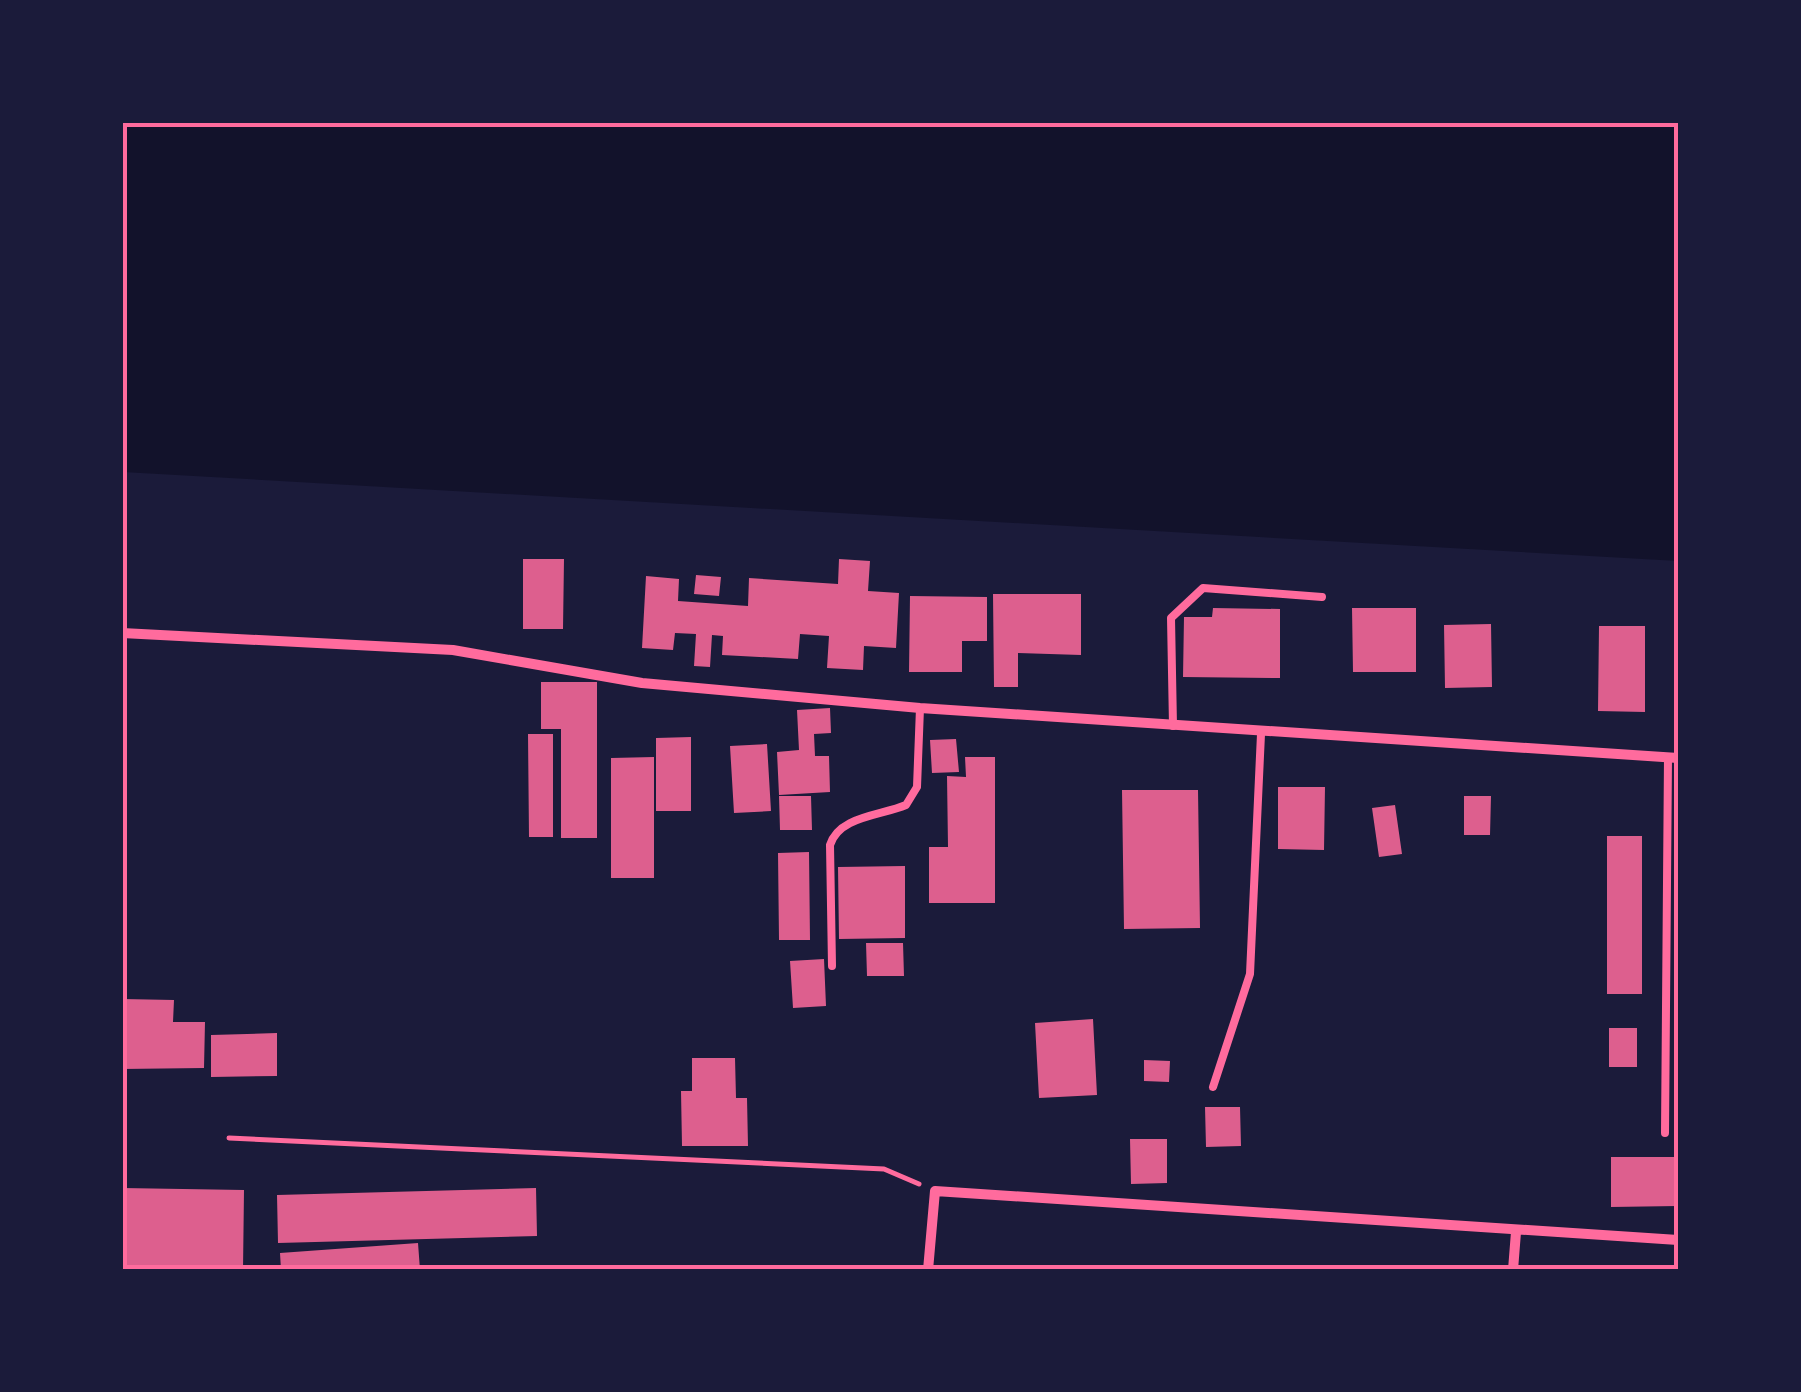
<svg xmlns="http://www.w3.org/2000/svg" width="1801" height="1392" font-family="'IBM Plex Sans',sans-serif">
	<style>
		.water { fill: #12122b }
		.building { fill: #dd5f8e }
		.lines { fill: none; stroke-linecap: round; stroke-linejoin: round }
		.path { stroke: #ff6b9d; stroke-width: 5 }
		.service { stroke: #ff6b9d; stroke-width: 8 }
		.minor { stroke: #ff6b9d; stroke-width: 10 }
		.neatline { fill: none; stroke: #ff6b9d; stroke-width: 4 }
	</style>
	<rect width="100%" height="100%" fill="#1b1b3a"/>
	<!-- water -->
	<path class="water" d="M122 123H1678V561L123 472Z"/>
	<!-- building -->
	<path class="building" d="M523 559H564L563 629H523Z
		M839 559 870 561 868 591 899 593 896 648 864 646 863 670 827 668 829 636 800 634 798 659 722 655 723 636 712 635 710 667 694 666 696 634 675 633 673 650 642 648 646 576 679 579 678 601 748 606 749 578 838 584Z
		M696 575 721 577 719 596 694 594Z
		M993 594H1081V655L1018 653V687H994Z
		M910 596 987 597V641H962V672H909Z
		M1213 608 1280 609V678L1183 677 1184 617H1212Z
		M1352 608H1416V672H1353Z
		M1491 624 1492 687 1445 688 1444 625Z
		M1599 626H1645V712L1598 711Z
		M541 682H597V838H561V729H541Z
		M830 708 831 733 814 734 815 756H829L830 792 779 795 777 752 799 750 797 710Z
		M528 734H553V837H529Z
		M691 737V811H656V738Z
		M956 739 959 772 932 773 930 740Z
		M767 744 771 811 734 813 730 746Z
		M654 757V878H611V758Z
		M965 757H995V903H929V847H948L947 776 966 777Z
		M1278 787H1325L1324 850 1278 849Z
		M1122 790H1198L1200 928 1124 929Z
		M779 796H811L812 830H780Z
		M1464 796H1491L1490 835H1464Z
		M1395 805 1402 854 1379 857 1372 808Z
		M1607 836H1642V994H1607Z
		M809 852 810 940H779L778 853Z
		M905 866V938L839 939 838 867Z
		M866 943H903L904 976H867Z
		M824 959 826 1006 793 1008 790 961Z
		M122 999 174 1000 173 1022H205L204 1068 122 1069Z
		M1093 1019 1097 1095 1039 1098 1035 1023Z
		M1609 1028H1637V1067H1609Z
		M277 1033V1076L211 1077V1035Z
		M692 1058H735L736 1098H747L748 1146H682L681 1091H692Z
		M1144 1060 1170 1061 1169 1082 1144 1081Z
		M1205 1107H1240L1241 1146 1206 1147Z
		M1130 1139H1167V1183L1131 1184Z
		M1611 1157H1678V1206L1611 1207Z
		M122 1188 244 1190 243 1270H122Z
		M536 1188 537 1236 278 1243 277 1195Z
		M418 1243 420 1270H281L280 1253Z"/>
	<g class="lines">
		<!-- path -->
		<path class="path" d="M229 1138 884 1169 919 1184"/>
		<!-- service -->
		<path class="service" d="M1173 726 1171 618 1203 588 1322 597
			M832 966 830 845C839 816 880 816 906 805L917 787 920 708
			M1213 1087 1250 974 1261 734
			M1665 1133 1668 757"/>
		<!-- minor -->
		<path class="minor" d="M122 633 453 650 642 683 920 708 1678 758
			M928 1270 935 1191 1678 1240
			M1513 1270 1516 1232"/>
	</g>
	<!-- border -->
	<rect width="1801" height="1392" fill="none" stroke="#1b1b3a" stroke-width="250"/>
	<rect x="125" y="125" width="1551" height="1142" class="neatline"/>
</svg>
